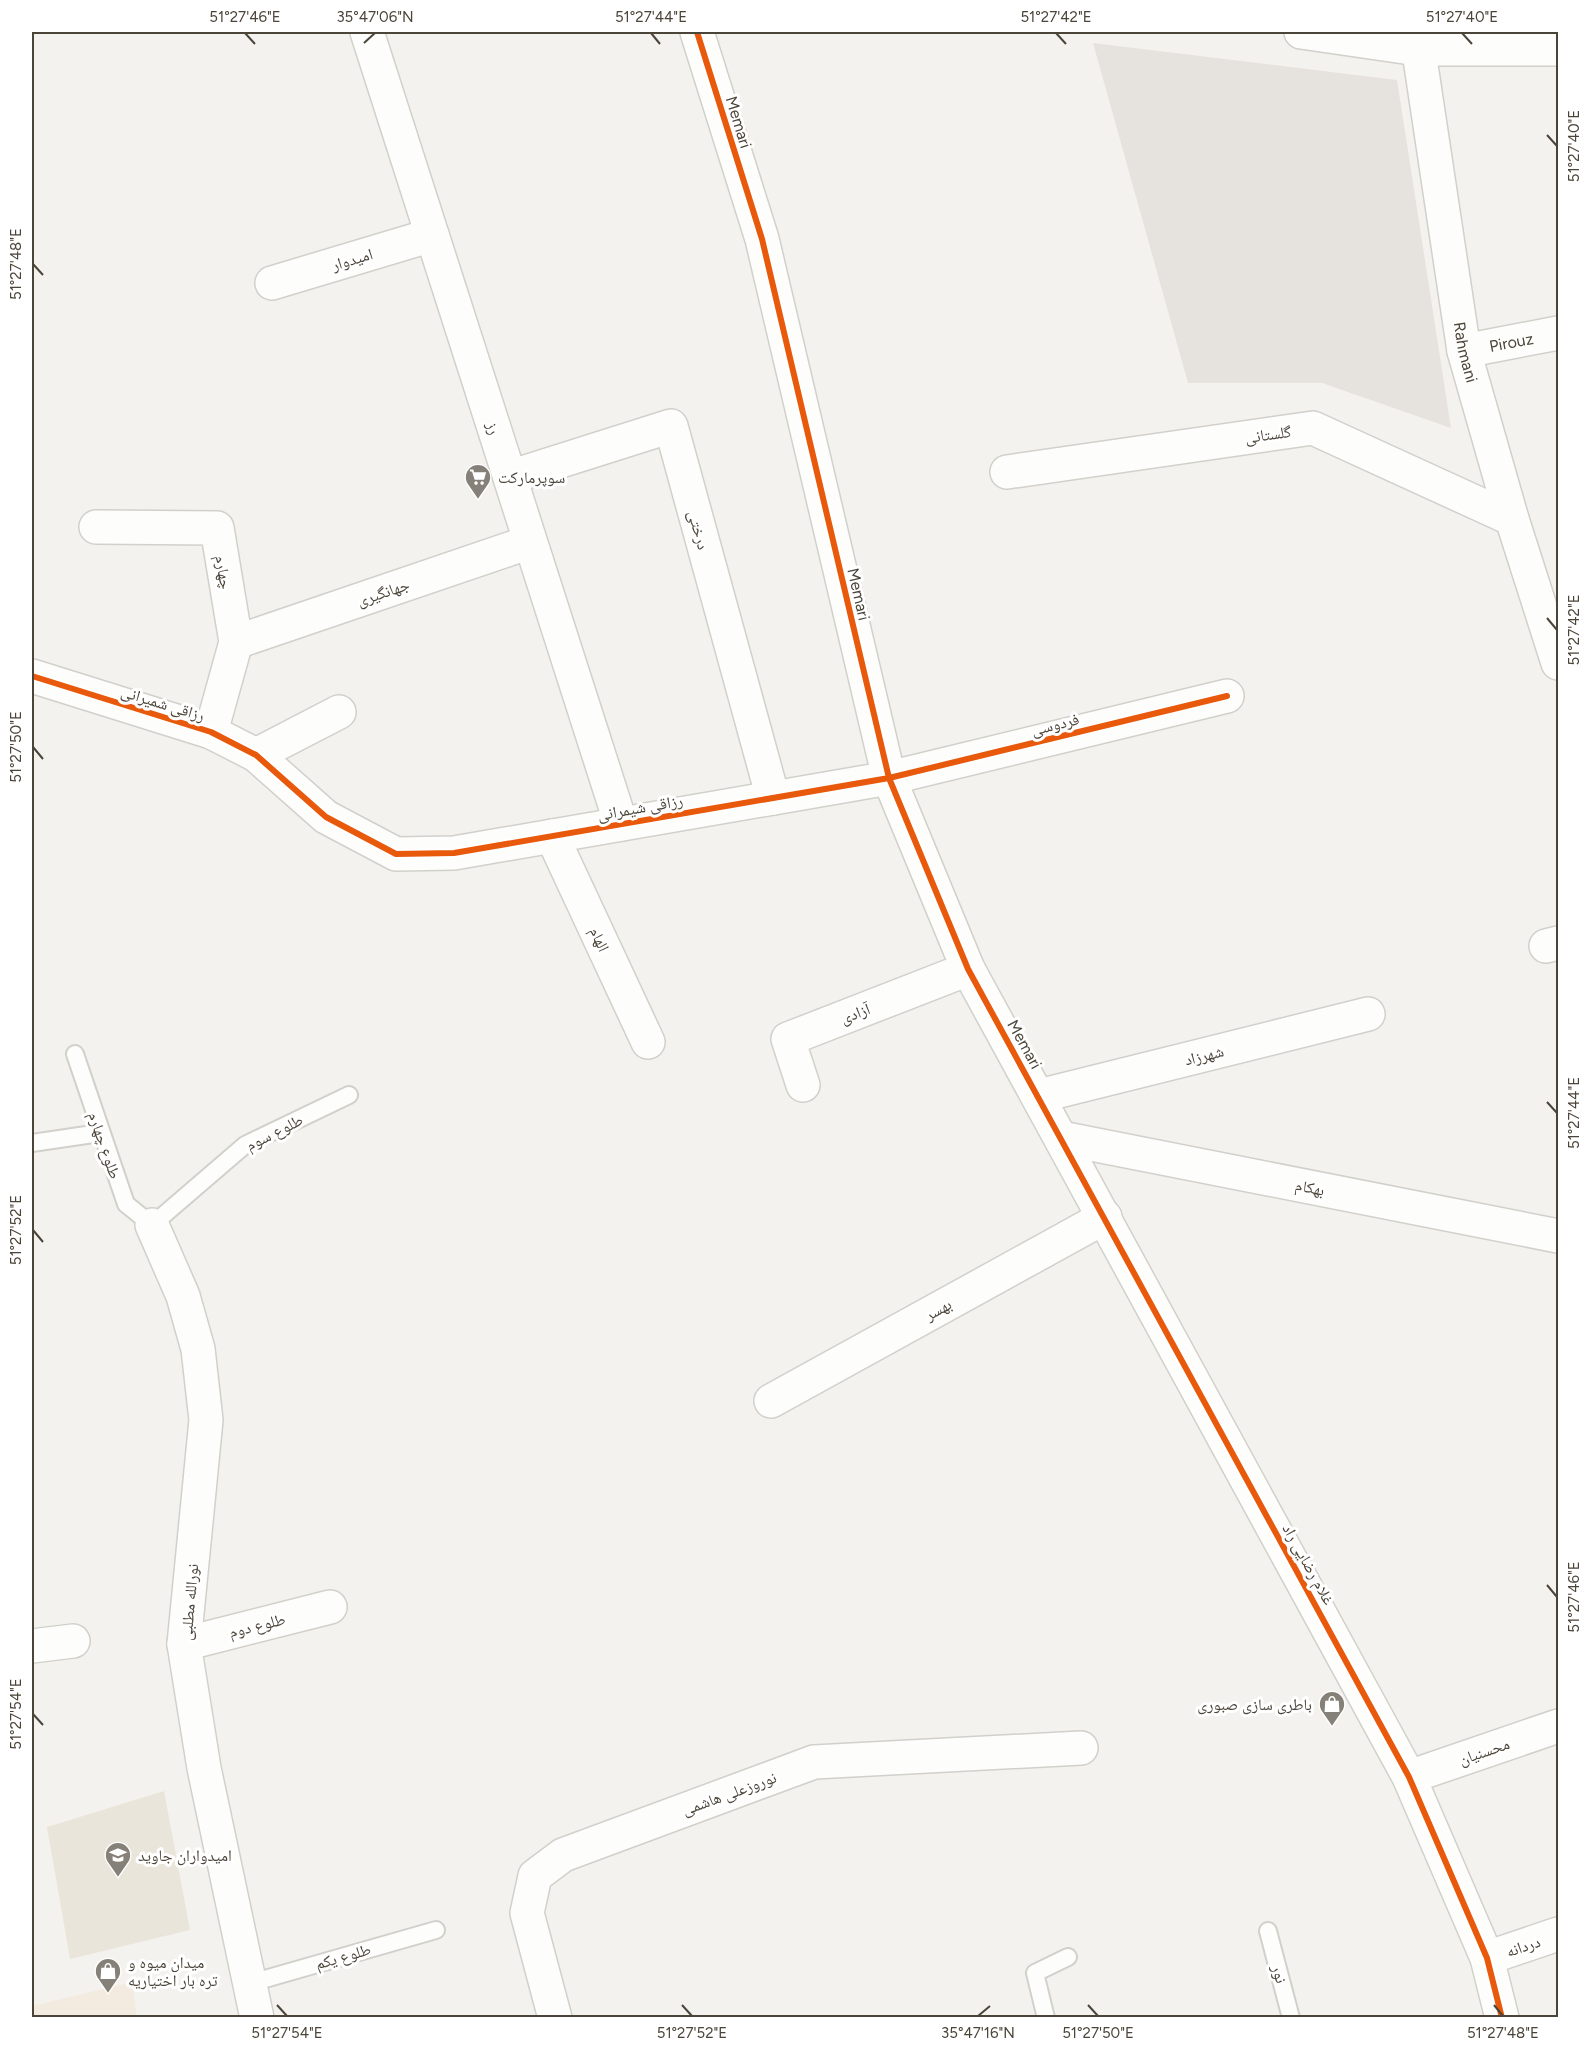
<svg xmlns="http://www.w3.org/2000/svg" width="1590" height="2049" font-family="Figtree,'Noto Naskh Arabic',sans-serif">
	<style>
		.commercial { fill: #f3ebdf }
		.education { fill: #eae5da }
		.parking { fill: #e6e3df }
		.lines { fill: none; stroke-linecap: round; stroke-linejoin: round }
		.lane-casing { stroke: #d2d0cb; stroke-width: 20 }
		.street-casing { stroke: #d2d0cb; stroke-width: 36 }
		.lane { stroke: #fdfdfc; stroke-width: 16 }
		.street { stroke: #fdfdfc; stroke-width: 33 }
		.cycleway-casing { stroke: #fff; stroke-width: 10 }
		.cycleway { stroke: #e8590c; stroke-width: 6 }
		.ticks { fill: none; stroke: #4b4439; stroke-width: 2 }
		.labels { text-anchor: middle; stroke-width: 6; stroke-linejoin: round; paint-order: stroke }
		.street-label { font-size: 16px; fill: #4b4439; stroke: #fff }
		.poi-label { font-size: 16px; fill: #4b4439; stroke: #fff; text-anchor: start }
		.neatline { fill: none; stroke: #4b4439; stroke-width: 2 }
		.ticks-label { font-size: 15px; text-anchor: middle; fill: #4b4439 }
	</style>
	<rect width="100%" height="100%" fill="#f4f2ee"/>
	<!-- commercial -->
	<path class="commercial" d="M132 1982 137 2017H32V2006Z"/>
	<!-- education -->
	<path class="education" d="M164 1791 190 1930 70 1959 47 1827Z"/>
	<!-- parking -->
	<path class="parking" d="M1093 43 1397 80 1451 428 1322 383H1188Z"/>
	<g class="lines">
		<!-- lane casing -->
		<g class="lane-casing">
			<path id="lane" d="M75 1054 126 1204 152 1225 245 1145 349 1095
				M32 1143 100 1133
				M1268 1931 1291 2018
				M251 1983 436 1930
				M1046 2018 1035 1973 1068 1957"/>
		</g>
		<!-- street casing -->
		<g class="street-casing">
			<g id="street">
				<path d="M367 32 621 824"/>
				<path d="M697 32 762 239 889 778 968 969 1409 1777 1487 1958 1502 2018"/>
				<path d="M1301 32 1418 49H1558"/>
				<path id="s1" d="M1416 32 1464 351 1512 519 1558 663"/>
				<path d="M272 283 432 235"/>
				<path id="s2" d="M1464 351 1558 333"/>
				<path d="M1007 472 1313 428 1512 519"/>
				<path d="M510 477 671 426 773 798"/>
				<path d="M96 527 217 528 236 642 211 732"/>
				<path d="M236 642 530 542"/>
				<path d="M32 676 211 732 256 755 326 817 396 854 454 853 889 778 1227 696"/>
				<path d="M256 755 339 712"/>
				<path d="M552 836 648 1042"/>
				<path d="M1546 946 1558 943"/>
				<path d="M803 1085 788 1039 968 969"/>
				<path d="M1039 1096 1368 1014"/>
				<path d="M1061 1138 1558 1236"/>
				<path d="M152 1225 183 1296 198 1349 206 1420 184 1644 204 1768 257 2018"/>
				<path d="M771 1401 1105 1217"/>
				<path d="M184 1644 330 1607"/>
				<path d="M32 1646 73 1641"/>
				<path d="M1409 1777 1558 1726"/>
				<path d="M1487 1958 1558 1934"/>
				<path d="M555 2018 527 1913 535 1876 563 1855 814 1762 1081 1748"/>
			</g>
		</g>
		<!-- lane -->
		<use href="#lane" class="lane"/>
		<!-- street -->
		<use href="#street" class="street"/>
		<!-- cycleway casing -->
		<g class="cycleway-casing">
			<path id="cycleway" d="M697 32 762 239 889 778 968 969 1409 1777 1487 1958 1502 2018
				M32 676 211 732 256 755 326 817 396 854 454 853 889 778 1227 696"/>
		</g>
		<!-- cycleway -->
		<use href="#cycleway" class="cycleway"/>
	</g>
	<!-- ticks -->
	<path class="ticks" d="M245 33 255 44M651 33 660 44M1056 33 1066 44M1462 33 1472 44M364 43 375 33M1547 135 1557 146M33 264 43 275M1547 618 1557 630M33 747 43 759M1547 1102 1557 1113M33 1230 43 1242M1547 1585 1557 1597M33 1714 43 1725M277 2005 287 2016M682 2005 692 2016M1088 2005 1098 2016M1494 2005 1503 2016M978 2016 990 2006"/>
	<!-- icons -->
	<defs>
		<g id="supermarket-pin" transform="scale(1.35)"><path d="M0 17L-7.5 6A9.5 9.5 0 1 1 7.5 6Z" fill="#868178" stroke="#fff"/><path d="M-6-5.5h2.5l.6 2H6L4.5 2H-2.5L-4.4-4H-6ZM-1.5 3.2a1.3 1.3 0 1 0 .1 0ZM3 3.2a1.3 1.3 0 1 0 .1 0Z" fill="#fff"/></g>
		<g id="shop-pin" transform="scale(1.35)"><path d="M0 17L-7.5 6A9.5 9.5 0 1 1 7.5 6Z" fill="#868178" stroke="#fff"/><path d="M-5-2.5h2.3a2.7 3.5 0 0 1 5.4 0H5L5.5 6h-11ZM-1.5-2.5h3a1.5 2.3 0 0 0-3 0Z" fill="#fff"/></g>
		<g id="school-pin" transform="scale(1.35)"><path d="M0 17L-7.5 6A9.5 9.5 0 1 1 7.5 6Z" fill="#868178" stroke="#fff"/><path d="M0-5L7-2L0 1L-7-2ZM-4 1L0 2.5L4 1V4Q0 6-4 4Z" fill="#fff"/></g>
	</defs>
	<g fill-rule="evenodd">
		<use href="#supermarket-pin" x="478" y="477"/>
		<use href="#shop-pin" x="1332" y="1704"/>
		<use href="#school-pin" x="118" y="1855"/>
		<use href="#shop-pin" x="108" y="1971"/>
	</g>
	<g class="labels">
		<!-- street labels -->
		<g class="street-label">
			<text transform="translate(739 122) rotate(73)" y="6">Memari</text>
			<text transform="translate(352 259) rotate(-17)" y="6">امیدوار</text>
			<text dy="6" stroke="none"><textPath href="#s2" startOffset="48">Pirouz</textPath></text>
			<text dy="6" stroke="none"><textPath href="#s1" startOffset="324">Rahmani</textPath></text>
			<text transform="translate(494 428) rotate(72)" y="6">رز</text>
			<text transform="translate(1268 434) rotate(-8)" y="6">گلستانی</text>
			<text transform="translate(699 530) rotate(75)" y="6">درختی</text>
			<text transform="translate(224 572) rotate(80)" y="6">چهارم</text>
			<text transform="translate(383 592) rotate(-19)" y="6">جهانگیری</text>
			<text transform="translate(859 594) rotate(77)" y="6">Memari</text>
			<text transform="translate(163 703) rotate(17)" y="6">رزاقی شمیرانی</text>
			<text transform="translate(1055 724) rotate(-14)" y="6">فردوسی</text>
			<text transform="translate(640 807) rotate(-10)" y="6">رزاقی شیمرانی</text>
			<text transform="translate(600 939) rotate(65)" y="6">الهام</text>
			<text transform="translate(855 1013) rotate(-21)" y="6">آزادی</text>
			<text transform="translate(1025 1044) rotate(61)" y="6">Memari</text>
			<text transform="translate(1204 1055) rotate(-14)" y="6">شهرزاد</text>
			<text transform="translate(274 1132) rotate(-27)" y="6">طلوع سوم</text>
			<text transform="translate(105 1145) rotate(71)" y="6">طلوع چهارم</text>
			<text transform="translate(1310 1187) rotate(11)" y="6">بهکام</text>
			<text transform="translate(938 1309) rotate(-29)" y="6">بهسر</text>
			<text transform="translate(1309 1564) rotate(61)" y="6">غلام رضایی راد</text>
			<text transform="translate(189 1602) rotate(-85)" y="6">نورالله مطلبی</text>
			<text transform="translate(257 1625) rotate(-14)" y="6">طلوع دوم</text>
			<text transform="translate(1484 1751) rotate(-19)" y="6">محسنیان</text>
			<text transform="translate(729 1793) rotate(-20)" y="6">نوروزعلی هاشمی</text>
			<text transform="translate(1523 1946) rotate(-19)" y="6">دردانه</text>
			<text transform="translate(343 1956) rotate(-16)" y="6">طلوع یکم</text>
			<text transform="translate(1280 1974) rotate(75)" y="6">نور</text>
		</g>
		<!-- poi labels -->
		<g class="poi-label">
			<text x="498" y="483">سوپرمارکت</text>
			<text x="1312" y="1710" text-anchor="end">باطری سازی صبوری</text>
			<text x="138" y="1861">امیدواران جاوید</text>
			<text x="128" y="1968">میدان میوه و<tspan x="128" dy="18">تره بار اختیاریه</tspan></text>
		</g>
	</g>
	<!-- border -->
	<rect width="1590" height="2049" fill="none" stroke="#ffffff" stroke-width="66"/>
	<rect x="33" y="33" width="1524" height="1983" class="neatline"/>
	<g class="ticks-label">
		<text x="245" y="22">51°27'46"E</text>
		<text x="375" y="22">35°47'06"N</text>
		<text x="651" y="22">51°27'44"E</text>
		<text x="1056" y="22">51°27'42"E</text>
		<text x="1462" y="22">51°27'40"E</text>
		<text transform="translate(1574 146) rotate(-90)" y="5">51°27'40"E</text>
		<text transform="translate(16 264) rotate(-90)" y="5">51°27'48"E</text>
		<text transform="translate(1574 630) rotate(-90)" y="5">51°27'42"E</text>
		<text transform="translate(16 747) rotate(-90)" y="5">51°27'50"E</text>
		<text transform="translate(1574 1113) rotate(-90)" y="5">51°27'44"E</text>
		<text transform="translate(16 1230) rotate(-90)" y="5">51°27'52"E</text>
		<text transform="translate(1574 1597) rotate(-90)" y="5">51°27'46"E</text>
		<text transform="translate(16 1714) rotate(-90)" y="5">51°27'54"E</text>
		<text x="287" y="2038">51°27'54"E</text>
		<text x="692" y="2038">51°27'52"E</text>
		<text x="978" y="2038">35°47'16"N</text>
		<text x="1098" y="2038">51°27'50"E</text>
		<text x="1503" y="2038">51°27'48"E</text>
	</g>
</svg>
